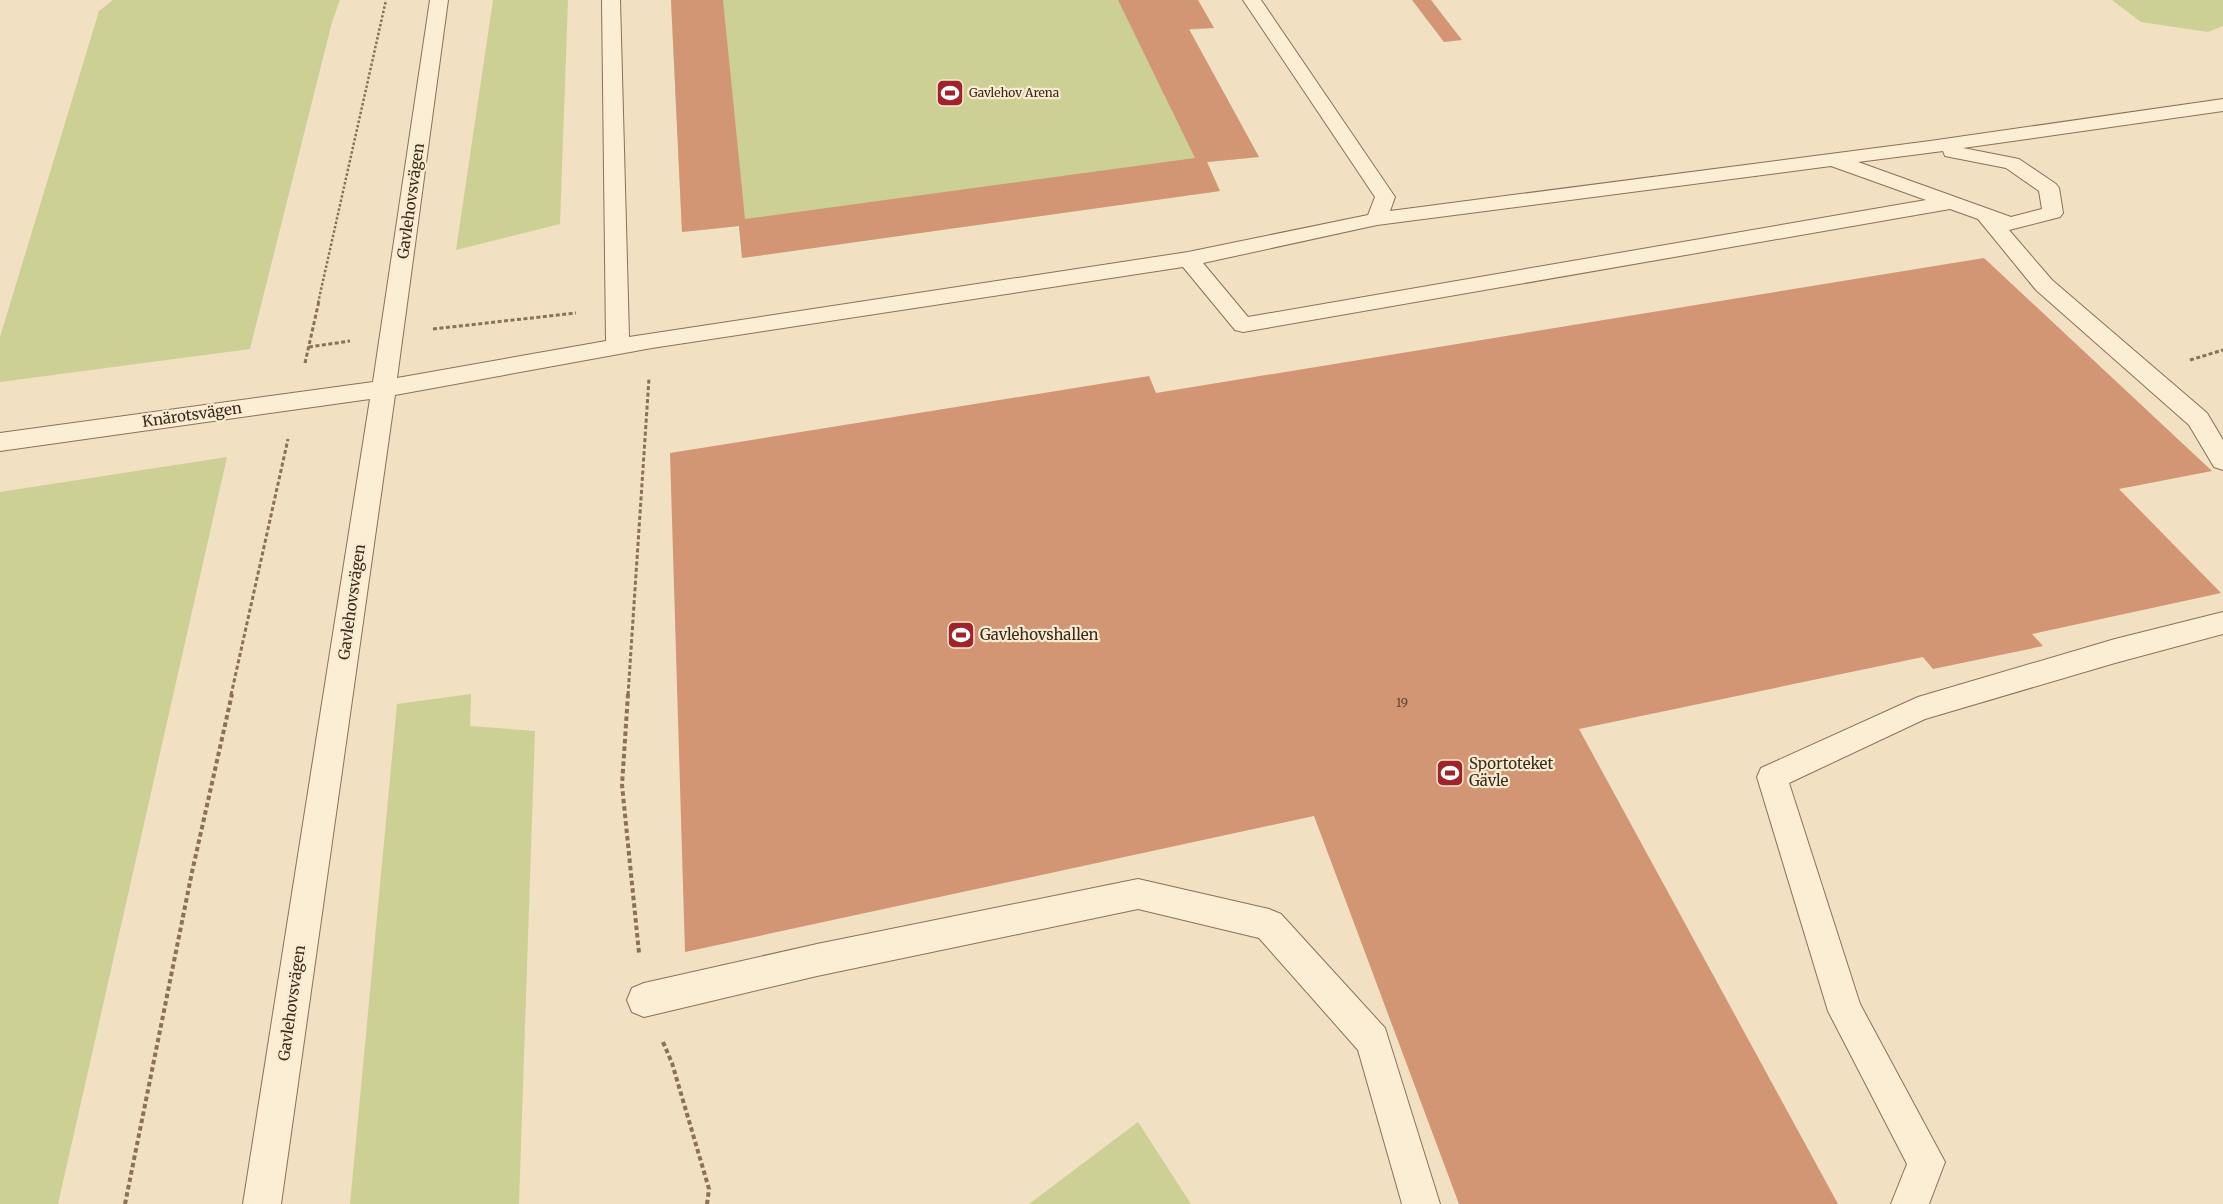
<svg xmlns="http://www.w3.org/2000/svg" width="2223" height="1204" font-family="Merriweather,serif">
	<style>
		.green { fill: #cdd094 }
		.building { fill: #d29674 }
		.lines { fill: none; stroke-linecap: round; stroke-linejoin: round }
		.minor-casing { stroke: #8c7057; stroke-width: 2 }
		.path-far2 { stroke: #8c7057; stroke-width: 2.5; stroke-dasharray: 2.5 2; stroke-linecap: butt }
		.path-far1 { stroke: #8c7057; stroke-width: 3; stroke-dasharray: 4 2.5; stroke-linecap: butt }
		.path { stroke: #8c7057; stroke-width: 4; stroke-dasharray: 4.5 3; stroke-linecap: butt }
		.minor { fill: #fbeed5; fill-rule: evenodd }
		.labels { text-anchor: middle; stroke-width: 4.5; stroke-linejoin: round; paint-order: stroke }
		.far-poi-label { font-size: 12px; fill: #3b2a1c; stroke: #f8ebd1; text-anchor: start }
		.number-label { font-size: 12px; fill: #614532 }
		.street-label { font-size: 15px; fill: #3b2a1c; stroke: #f8ebd1 }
		.poi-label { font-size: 15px; fill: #3b2a1c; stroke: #f8ebd1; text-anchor: start }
	</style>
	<rect width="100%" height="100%" fill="#f1e0c1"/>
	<!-- green -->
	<path class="green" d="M113 0H340L332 22 250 349 0 382V337L99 11Z
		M493 0H568L560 224 456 250Z
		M671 0H1198L1214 28 1189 30 1259 157 1207 162 1220 191 742 258 739 226 682 232Z
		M2112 0H2223V26L2208 32 2141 22Z
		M227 457 58 1204H0V492Z
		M471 694 470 726 535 731 519 1204H350L397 704Z
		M1138 1122 1191 1204H1029Z"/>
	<!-- building -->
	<path class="building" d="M671 0H723L745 219 1195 158 1118 0H1198L1214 28 1189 29 1259 157 1207 162 1220 191 742 258 739 226 682 232Z
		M1412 0H1431L1462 40 1444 42Z
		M1984 258 2212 471 2119 489 2221 593 2032 634 2043 646 1933 669 1923 657 1579 729 1838 1204H1459L1314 816 685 952 670 453 1149 376 1156 393Z"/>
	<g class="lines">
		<!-- minor casing -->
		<g class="minor-casing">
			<path id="minor" d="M430 0H448L397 378 606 341 602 0H620L629 337 1188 252 1368 215 1375 197 1243 0H1261L1395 197 1390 211 1930 141 2223 99V111L1963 148 2019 159 2056 184 2059 188 2063 213 2060 217 2009 230 2052 280 2207 413 2223 440V470L2214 467 2189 425 2036 290 1978 219 1950 209 1243 332 1235 330 1183 267 652 348 395 395 281 1204H243L370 399 0 451V433L373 382ZM1943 151 1945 156 2006 168 2039 191 2042 209 2011 217 1858 162ZM1831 166 1926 200 1248 317 1203 263 1377 225Z
				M2223 612V634L2115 663 1925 719 1789 783 1860 1004 1945 1162 1929 1204H1891L1907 1164 1828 1011 1757 777 1761 768 1918 697 2115 639Z
				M1138 879 1269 909 1281 914 1385 1028 1440 1204H1402L1358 1050 1259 938 1138 909 817 976 644 1017 632 1012 627 1000 632 988 644 983 817 944Z"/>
		</g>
		<!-- path-far2 -->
		<path class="path-far2" d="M318 303 386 0"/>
		<!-- path-far1 -->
		<path class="path-far1" d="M433 329 576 313
			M309 347 350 341
			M2190 360 2223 350
			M305 363 319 301
			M231 695 288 439
			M628 695 649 378"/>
		<!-- path -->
		<path class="path" d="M628 694 622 785 639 953
			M663 1042 672 1063 709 1189 707 1204
			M125 1204 192 872 232 694"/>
		<!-- minor -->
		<use href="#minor" class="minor"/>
	</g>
	<!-- icons -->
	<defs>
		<g id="stadium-square" transform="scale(1.4375)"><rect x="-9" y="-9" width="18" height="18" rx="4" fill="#a0222a" stroke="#f8ebd1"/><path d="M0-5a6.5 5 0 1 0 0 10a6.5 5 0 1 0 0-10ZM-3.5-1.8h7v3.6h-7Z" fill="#fff"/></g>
	</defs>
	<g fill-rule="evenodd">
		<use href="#stadium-square" x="950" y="93"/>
		<use href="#stadium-square" x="961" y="635"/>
		<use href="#stadium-square" x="1450" y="773"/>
	</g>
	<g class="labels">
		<!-- far-poi labels -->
		<g class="far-poi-label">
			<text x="969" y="97">Gavlehov Arena</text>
		</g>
		<!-- number labels -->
		<g class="number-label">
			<text x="1402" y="707">19</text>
		</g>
		<!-- street labels -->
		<g class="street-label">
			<text transform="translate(411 201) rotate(-82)" y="5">Gavlehovsvägen</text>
			<text transform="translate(192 415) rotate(-8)" y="5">Knärotsvägen</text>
			<text transform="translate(352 602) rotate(-82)" y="5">Gavlehovsvägen</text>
			<text transform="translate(292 1003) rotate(-82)" y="5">Gavlehovsvägen</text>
		</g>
		<!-- poi labels -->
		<g class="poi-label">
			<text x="980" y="640">Gavlehovshallen</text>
			<text x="1469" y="769">Sportoteket<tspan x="1469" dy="17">Gävle</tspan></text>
		</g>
	</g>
</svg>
